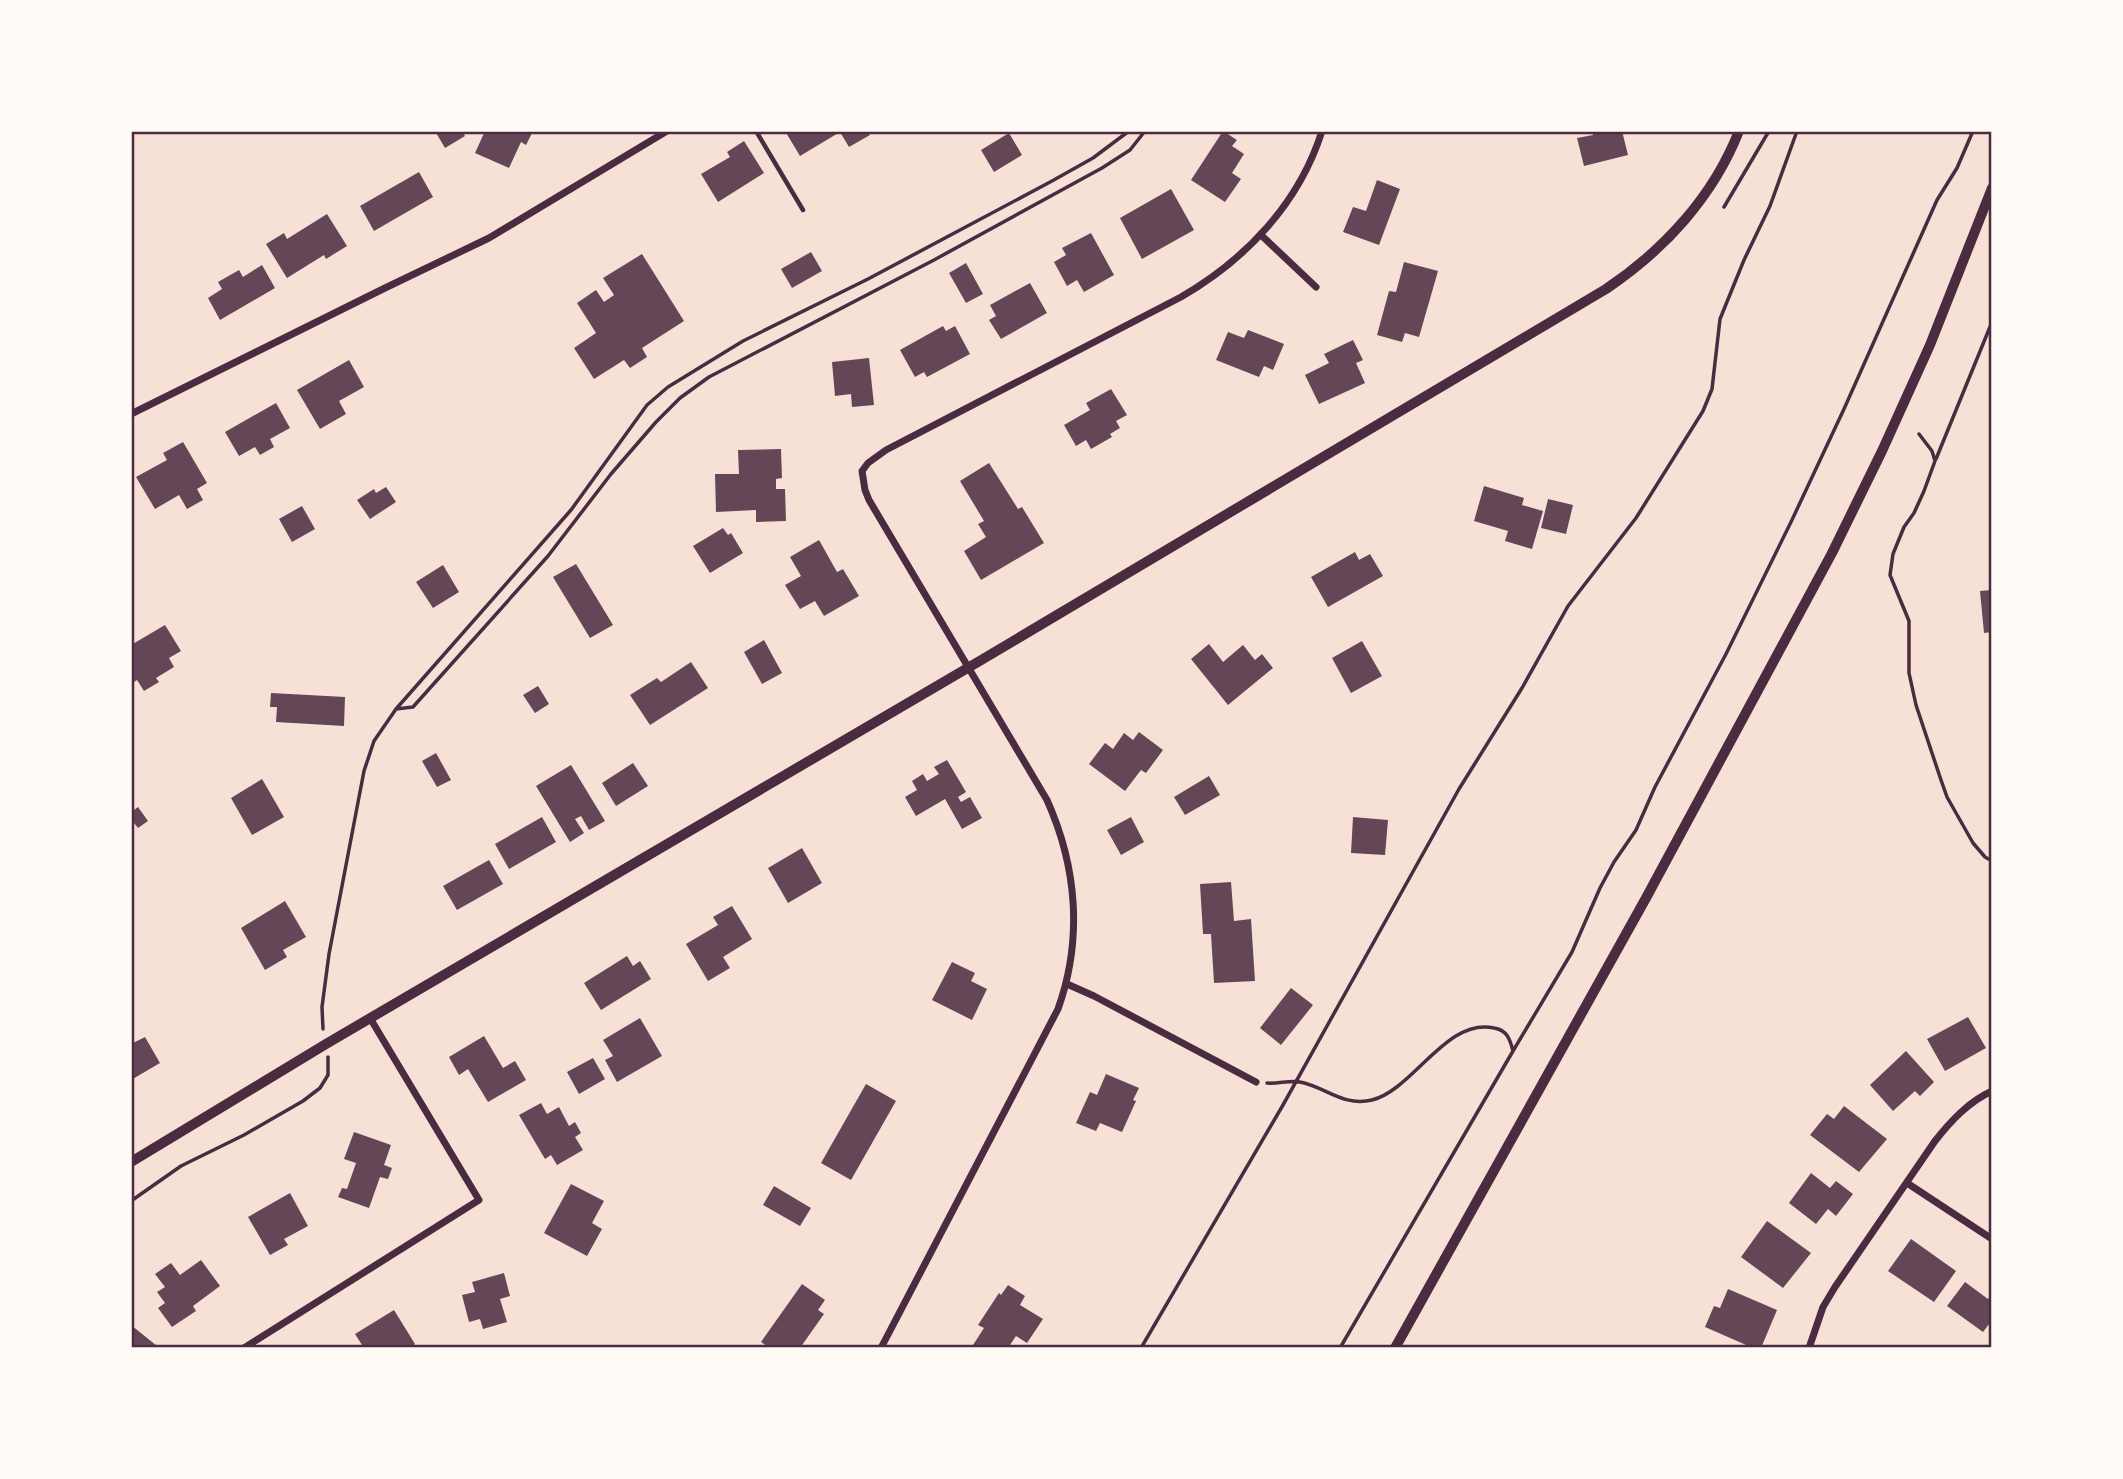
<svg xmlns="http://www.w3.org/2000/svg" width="2123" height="1479" font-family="Barlow,sans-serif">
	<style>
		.building { fill: #644757 }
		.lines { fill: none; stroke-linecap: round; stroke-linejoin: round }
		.path { stroke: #4a2c40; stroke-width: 3.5 }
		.service { stroke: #4a2c40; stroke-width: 4.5 }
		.minor { stroke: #4a2c40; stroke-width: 7 }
		.secondary { stroke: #4a2c40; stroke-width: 10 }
		.neatline { fill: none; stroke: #4a2c40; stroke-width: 2.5 }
	</style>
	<rect width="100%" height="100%" fill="#f7e1d7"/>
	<!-- building -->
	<path class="building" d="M435 131H462L465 136 445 148Z
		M485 131H533L526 145 521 142 509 168 475 153Z
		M785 131H868L870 135 849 147 840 132 800 156Z
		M1223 131 1237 140 1232 146 1244 154 1232 173 1241 179 1225 202 1191 180Z
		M1592 131H1622L1628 155 1584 166 1577 138 1593 135Z
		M1009 133 1022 155 994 172 981 150Z
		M744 141 764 173 718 202 701 174 730 157 727 152Z
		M419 172 433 197 374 231 360 206Z
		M1377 180 1400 189 1379 245 1343 232 1353 207 1366 211Z
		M1171 189 1194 230 1142 259 1120 218Z
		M327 214 347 246 326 259 324 255 287 278 266 244 284 233 287 239Z
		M1091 233 1114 275 1084 292 1077 280 1067 286 1054 262 1066 255 1062 248Z
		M811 252 822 271 792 288 781 269Z
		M642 254 684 321 642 348 647 357 630 368 624 360 594 379 574 348 596 333 577 303 596 290 604 302 614 295 603 278Z
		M1404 262 1438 271 1419 337 1405 333 1402 342 1377 335 1389 291 1396 292Z
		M966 263 983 294 966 303 949 273Z
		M262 265 275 288 220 320 208 298 222 289 218 282 239 270 243 277Z
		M1030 283 1047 313 1001 339 989 320 996 316 990 305Z
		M943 326 946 331 955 326 970 354 927 377 924 372 915 377 900 350Z
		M1248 330 1284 344 1273 370 1264 366 1259 377 1216 360 1228 332 1244 338Z
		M1353 340 1363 360 1356 363 1365 383 1319 404 1305 375 1329 363 1324 354Z
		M869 358 874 405 852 407 851 394 835 396 832 362Z
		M349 360 364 387 339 401 346 414 320 429 297 390Z
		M1111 389 1127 415 1116 421 1120 428 1110 434 1112 437 1091 449 1086 440 1076 446 1064 425 1090 410 1086 403Z
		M276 403 290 428 270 439 274 447 260 455 255 447 239 456 225 432Z
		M183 442 207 483 197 489 203 500 187 509 179 495 155 509 136 477 167 460 163 453Z
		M781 449 782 478 776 479V489H785L786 521 756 522V510L716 512 715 474H739L738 450Z
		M989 463 1018 509 1022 507 1044 543 981 580 964 551 986 537 978 524 984 521 960 481Z
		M1484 486 1524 498 1522 505 1543 511 1532 549 1505 541 1508 531 1474 521Z
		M386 487 396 502 370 519 357 500 374 489 376 493Z
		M1548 499 1573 505 1566 534 1541 528Z
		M302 506 315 529 292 542 279 519Z
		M723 528 728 535 731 533 743 553 710 573 693 546Z
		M819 540 837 572 843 569 859 596 824 616 815 601 800 609 785 585 801 576 790 557Z
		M1355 552 1359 560 1370 554 1383 576 1328 607 1311 577Z
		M576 564 613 625 590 638 553 577Z
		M443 565 459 592 433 608 416 582Z
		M1992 590V632L1984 633 1980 591Z
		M165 625 181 651 169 658 174 667 156 678 159 682 144 691 137 680 131 684V645Z
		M764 640 782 673 762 684 744 652Z
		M1362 641 1382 676 1351 693 1332 658Z
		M1209 644 1223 662 1243 645 1255 660 1262 654 1273 668 1228 705 1191 659Z
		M691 662 708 688 650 725 630 695 657 678 661 682Z
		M538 686 549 704 535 713 523 695Z
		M271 693 345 697 344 726 276 722 277 707H270Z
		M1139 732 1163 750 1146 773 1141 770 1125 791 1089 764 1105 743 1113 749 1124 733 1133 740Z
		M436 753 451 780 437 787 422 761Z
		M947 760 966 792 958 797 961 802 970 797 982 818 962 829 945 799 916 816 905 797 917 790 912 781 923 774 927 781 939 774 934 767Z
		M633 763 648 786 616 806 602 783Z
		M571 765 605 821 589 830 581 816 575 819 584 833 570 842 536 786Z
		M1209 776 1220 795 1185 815 1174 797Z
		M262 779 284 817 252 835 231 798Z
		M138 807 148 821 138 828 134 823 131 825V812Z
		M542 817 556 842 509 869 495 844Z
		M1131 817 1144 842 1121 855 1107 830Z
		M1353 817 1388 820 1385 855 1351 853Z
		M802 848 822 883 788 903 768 868Z
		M489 860 503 884 457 910 443 886Z
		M1231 882 1234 921 1251 919 1255 981 1214 983 1211 934H1203L1200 884Z
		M285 901 306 937 283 950 287 957 265 970 241 928Z
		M732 906 752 939 723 957 730 968 708 981 686 944 718 925 713 917Z
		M627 956 633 966 640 961 651 979 601 1010 584 983Z
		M952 962 975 973 971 981 987 989 972 1020 932 1000Z
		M1291 988 1313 1005 1281 1045 1260 1028Z
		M1968 1017 1986 1048 1945 1071 1927 1039Z
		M640 1018 662 1056 617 1082 605 1060 613 1056 603 1040Z
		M484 1036 503 1068 515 1061 526 1080 488 1102 468 1069 459 1075 449 1057Z
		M145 1037 160 1063 131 1080V1044Z
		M1906 1051 1934 1082 1920 1096 1915 1091 1893 1111 1870 1085Z
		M593 1058 605 1079 579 1094 567 1072Z
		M1106 1074 1139 1088 1133 1100 1136 1101 1122 1132 1100 1123 1096 1131 1076 1123 1090 1092 1097 1095Z
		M866 1084 896 1101 851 1180 821 1163Z
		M541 1103 547 1114 559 1107 569 1126 575 1122 581 1133 575 1137 583 1150 557 1165 551 1155 545 1159 519 1115Z
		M1844 1106 1887 1139 1859 1172 1810 1135 1827 1114 1834 1119Z
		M354 1132 391 1145 384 1165 392 1168 388 1179 380 1177 369 1208 338 1197 342 1188 347 1189 356 1163 344 1159Z
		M1811 1173 1830 1188 1836 1181 1853 1194 1836 1216 1828 1209 1816 1224 1789 1203Z
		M571 1184 604 1201 592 1223 602 1229 587 1256 544 1233Z
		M774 1186 811 1208 800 1226 763 1205Z
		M290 1193 308 1226 284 1239 288 1245 270 1255 248 1217Z
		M1767 1221 1811 1253 1783 1288 1741 1257Z
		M1911 1239 1956 1271 1934 1302 1888 1271Z
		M201 1260 220 1286 193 1306 196 1311 172 1327 158 1308 165 1303 157 1292 165 1287 155 1274 171 1263 180 1275Z
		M504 1273 510 1296 500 1299 507 1322 483 1329 480 1319 469 1322 462 1295 475 1292 472 1282Z
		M1965 1282 1988 1299 1992 1293V1320L1983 1332 1947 1306Z
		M802 1284 825 1300 818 1310 824 1314 800 1348H770L761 1342Z
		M1008 1285 1025 1296 1020 1305 1043 1319 1027 1343 1016 1336 1008 1348H978L973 1345 984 1328 978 1325 999 1293 1001 1295Z
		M1728 1289 1777 1310 1761 1348H1753L1705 1327 1714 1306 1720 1308Z
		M394 1310 415 1344 410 1348H364L355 1334Z
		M131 1325 157 1346 155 1348H131Z"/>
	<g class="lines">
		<!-- path -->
		<path class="path" d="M1724 207 1769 131
			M1919 434 1932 451 1935 461 1924 491 1914 513 1904 527 1893 554 1890 575 1909 621V673L1916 705 1941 780 1947 797 1973 843 1985 857 1992 861
			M1936 459 1992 322
			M396 709 413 707 548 556 611 474 656 422 680 398 709 377 934 260 1102 168 1130 150 1145 131
			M323 1029 322 1007 329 954 364 771 374 741 396 709 571 510 647 405 668 387 743 341 868 279 1052 181 1093 158 1129 131
			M1267 1083C1278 1084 1290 1080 1300 1082 1326 1087 1343 1107 1372 1100 1413 1090 1447 1017 1494 1028 1507 1030 1510 1039 1513 1051
			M131 1201 181 1166 244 1135 303 1101 320 1088 328 1075V1057
			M1141 1348 1283 1105 1459 789 1522 688 1568 606 1636 518 1703 411 1712 389 1720 319 1744 260 1770 206 1797 131
			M1340 1348 1513 1051 1572 952 1600 888 1614 862 1636 830 1655 787 1726 654 1791 522 1844 409 1937 200 1957 168 1973 131"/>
		<!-- service -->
		<path class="service" d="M756 131 803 210"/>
		<!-- minor -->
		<path class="minor" d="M1261 235 1316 287
			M131 414 385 288 489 238 667 131
			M1067 984 1094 996 1256 1082
			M1907 1183 1992 1239
			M244 1348 479 1200 370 1018
			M881 1348 1058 1009C1083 939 1077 867 1047 800L869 500 865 490 862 471 868 463 886 450 1181 297C1245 260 1299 204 1322 131
			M1809 1348 1823 1307 1835 1287 1935 1141C1950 1122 1968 1102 1992 1091"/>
		<!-- secondary -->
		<path class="secondary" d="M131 1162 326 1044 983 659 1606 289C1664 250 1713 197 1739 131
			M1395 1348 1646 898 1832 553 1882 451 1930 345 1992 188"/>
	</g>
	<!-- border -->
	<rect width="2123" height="1479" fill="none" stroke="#fffaf5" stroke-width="266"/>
	<rect x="133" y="133" width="1857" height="1213" class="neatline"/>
</svg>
